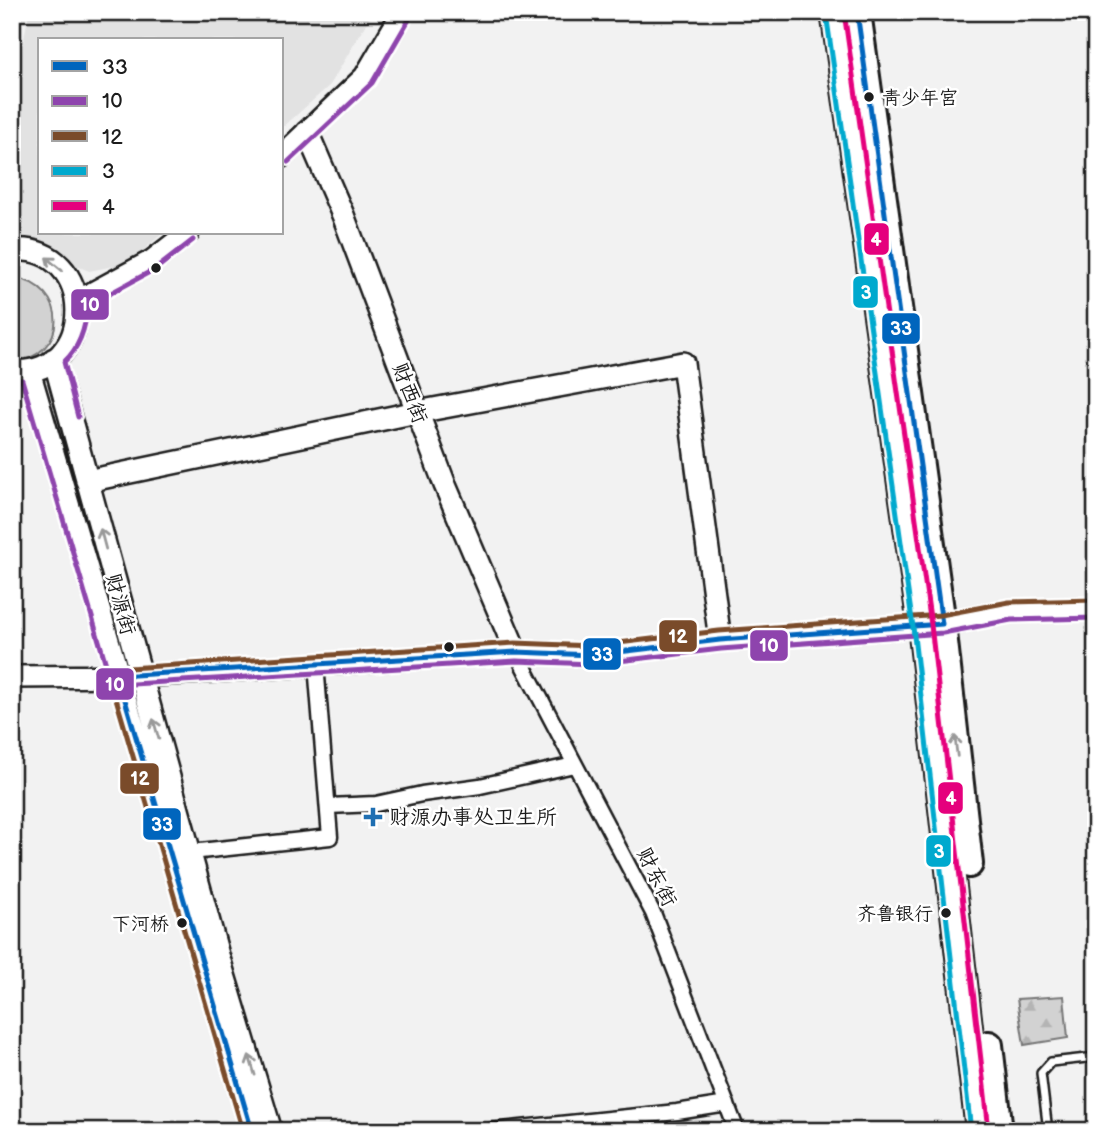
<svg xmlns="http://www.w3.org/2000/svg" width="1108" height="1143" font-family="'Balsamiq Sans','LXGW WenKai TC',sans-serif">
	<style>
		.built { fill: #e2e2e2 }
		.forest { fill: url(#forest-firs); stroke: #777; stroke-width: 2 }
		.green { fill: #d2d2d2; stroke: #777; stroke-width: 2 }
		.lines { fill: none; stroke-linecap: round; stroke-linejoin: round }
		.lane-casing { stroke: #1c1c1c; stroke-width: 12 }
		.street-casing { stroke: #1c1c1c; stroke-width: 19 }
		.secondary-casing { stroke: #1c1c1c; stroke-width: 26 }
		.highway-casing { stroke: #1c1c1c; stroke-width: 32 }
		.lane { stroke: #fff; stroke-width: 7 }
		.street { stroke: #fff; stroke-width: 14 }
		.secondary { stroke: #fff; stroke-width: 21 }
		.highway { stroke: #fff; stroke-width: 26 }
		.bus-1-casing { stroke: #fff; stroke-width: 10 }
		.bus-2-casing { stroke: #fff; stroke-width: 10 }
		.bus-3-casing { stroke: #fff; stroke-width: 10 }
		.bus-4-casing { stroke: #fff; stroke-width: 10 }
		.bus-5-casing { stroke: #fff; stroke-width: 10 }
		.bus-1 { stroke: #0065bd; stroke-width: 5 }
		.bus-2 { stroke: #8e44ad; stroke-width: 5 }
		.bus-3 { stroke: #7a4b2a; stroke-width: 5 }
		.bus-4 { stroke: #00a9ce; stroke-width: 5 }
		.bus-5 { stroke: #e5007d; stroke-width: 5 }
		.oneway { stroke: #999 }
		.bus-dot { fill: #1c1c1c; stroke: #fff; stroke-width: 2.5 }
		.poi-dot { fill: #1f6fb2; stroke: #fff; stroke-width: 2.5 }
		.labels { text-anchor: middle; stroke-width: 5; stroke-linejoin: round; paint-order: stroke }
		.bus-label { font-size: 19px; fill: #1c1c1c; stroke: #fff; text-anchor: end }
		.street-label { font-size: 21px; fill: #1c1c1c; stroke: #fff }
		.poi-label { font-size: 21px; fill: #1c1c1c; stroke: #fff; text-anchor: start }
		.line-badge { stroke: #fff; stroke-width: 2.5 }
		.badge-label { font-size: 19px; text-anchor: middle; font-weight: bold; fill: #fff }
	</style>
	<defs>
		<pattern id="forest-firs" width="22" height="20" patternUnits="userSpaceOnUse" patternTransform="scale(1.75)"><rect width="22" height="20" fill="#d2d2d2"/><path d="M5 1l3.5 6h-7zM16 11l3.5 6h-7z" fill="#b4b4b4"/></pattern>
	</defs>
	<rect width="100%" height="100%" fill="#f2f2f2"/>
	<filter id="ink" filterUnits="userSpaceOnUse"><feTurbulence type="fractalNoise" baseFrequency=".0143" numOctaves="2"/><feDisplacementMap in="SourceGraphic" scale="14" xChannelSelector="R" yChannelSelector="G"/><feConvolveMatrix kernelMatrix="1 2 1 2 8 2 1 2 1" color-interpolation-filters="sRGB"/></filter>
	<g filter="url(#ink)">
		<!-- built -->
		<path class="built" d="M29 12H373L330 85 282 128V40H40V233H163L129 263 89 271 12 240V103Z"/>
		<!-- forest -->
		<path class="forest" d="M1064 996 1068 1038 1024 1045 1017 999Z"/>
		<!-- green -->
		<path class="green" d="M12 277C71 286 69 357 12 362Z"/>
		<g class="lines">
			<!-- lane casing -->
			<g class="lane-casing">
				<path id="lane" d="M1048 1131 1041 1073 1051 1062 1096 1057"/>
			</g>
			<!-- street casing -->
			<g class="street-casing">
				<path id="street" d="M937 625 1010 611 1096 609
					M516 652 653 913 737 1131
					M328 806 376 804 422 794 480 786 574 765
					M191 852 330 837 316 664
					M491 1131 677 1112 727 1104"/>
			</g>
			<!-- secondary casing -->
			<g class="secondary-casing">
				<path id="secondary" d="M307 132 343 215 445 485 516 652
					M282 156 365 77 403 12
					M12 250C98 243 99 378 12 371
					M78 301 152 261 188 233
					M54 359 218 955 271 1131
					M29 371 252 1131
					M87 481 417 412 683 363 720 640
					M12 677 140 676 516 652 593 655 720 640 922 626"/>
			</g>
			<!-- highway casing -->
			<g class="highway-casing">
				<path id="highway" d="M835 12 922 626 980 1131
					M857 12 942 624 969 864
					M989 1045 999 1131"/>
			</g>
			<!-- lane -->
			<use href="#lane" class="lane"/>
			<!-- street -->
			<use href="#street" class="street"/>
			<!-- secondary -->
			<use href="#secondary" class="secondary"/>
			<!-- highway -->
			<use href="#highway" class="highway"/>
			<!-- bus-1 casing -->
			<g class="bus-1-casing">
				<path id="bus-1" d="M252 1131 118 676 516 652 593 655 720 640 942 624 857 12"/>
			</g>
			<!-- bus-2 casing -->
			<g class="bus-2-casing">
				<path id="bus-2" d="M288 162 372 83 411 16
					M12 380H22L110 678 116 685 516 661 593 664 721 649 943 633 1011 620 1096 618
					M78 417 64 362C80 347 86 328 87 306L157 268 193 240"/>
			</g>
			<!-- bus-3 casing -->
			<g class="bus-3-casing">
				<path id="bus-3" d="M243 1131 110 678V672L113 669 515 643 593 646 719 631 941 615 1009 602 1096 600"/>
			</g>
			<!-- bus-4 casing -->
			<g class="bus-4-casing">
				<path id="bus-4" d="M826 13 913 627 971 1131"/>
			</g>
			<!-- bus-5 casing -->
			<g class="bus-5-casing">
				<path id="bus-5" d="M844 12 931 625 989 1130"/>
			</g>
			<!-- bus-1 -->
			<use href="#bus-1" class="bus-1"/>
			<!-- bus-2 -->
			<use href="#bus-2" class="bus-2"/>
			<!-- bus-3 -->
			<use href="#bus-3" class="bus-3"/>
			<!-- bus-4 -->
			<use href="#bus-4" class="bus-4"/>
			<!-- bus-5 -->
			<use href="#bus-5" class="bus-5"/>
		</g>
		<!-- one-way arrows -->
		<defs><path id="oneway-shaft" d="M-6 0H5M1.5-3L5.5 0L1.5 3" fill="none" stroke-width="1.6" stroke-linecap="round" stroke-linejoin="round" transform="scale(1.75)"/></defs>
		<g class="oneway">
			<use href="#oneway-shaft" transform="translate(54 264) rotate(-141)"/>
			<use href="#oneway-shaft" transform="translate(103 539) rotate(-105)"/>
			<use href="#oneway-shaft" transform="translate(156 729) rotate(-106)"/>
			<use href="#oneway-shaft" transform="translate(956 746) rotate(-97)"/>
			<use href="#oneway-shaft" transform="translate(252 1065) rotate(-107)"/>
		</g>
	</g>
	<!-- markers -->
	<g class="bus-dot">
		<circle cx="869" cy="97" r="6"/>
		<circle cx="156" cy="268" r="6"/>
		<circle cx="449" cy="647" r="6"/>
		<circle cx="946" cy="913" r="6"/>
		<circle cx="182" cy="923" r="6"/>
	</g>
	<path class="poi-dot" d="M369.5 806.5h7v7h7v7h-7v7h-7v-7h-7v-7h7z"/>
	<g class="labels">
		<!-- bus labels -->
		<g class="bus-label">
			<text x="882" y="104" text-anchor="start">青少年宫</text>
			<text x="933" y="920">齐鲁银行</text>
			<text x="169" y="930">下河桥</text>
		</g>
		<!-- street labels -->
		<g class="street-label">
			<text transform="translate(410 393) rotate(69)" y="7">财西街</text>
			<text transform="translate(121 604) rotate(75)" y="7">财源街</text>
			<text transform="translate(657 877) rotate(63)" y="7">财东街</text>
		</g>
		<!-- poi labels -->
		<g class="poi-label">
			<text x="389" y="824">财源办事处卫生所</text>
		</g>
	</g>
	<g class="line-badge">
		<rect x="863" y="222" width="27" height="34" rx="7" fill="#e5007d"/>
		<rect x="852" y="275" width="27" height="34" rx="7" fill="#00a9ce"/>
		<rect x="70" y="288" width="40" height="33" rx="7" fill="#8e44ad"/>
		<rect x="881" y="312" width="40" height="33" rx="7" fill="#0065bd"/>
		<rect x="658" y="619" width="40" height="34" rx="7" fill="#7a4b2a"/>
		<rect x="749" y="629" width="40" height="33" rx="7" fill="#8e44ad"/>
		<rect x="582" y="637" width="40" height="34" rx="7" fill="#0065bd"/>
		<rect x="95" y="667" width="40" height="34" rx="7" fill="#8e44ad"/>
		<rect x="119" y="762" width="41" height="33" rx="7" fill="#7a4b2a"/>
		<rect x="937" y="781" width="27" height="34" rx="7" fill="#e5007d"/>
		<rect x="142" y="807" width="40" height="34" rx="7" fill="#0065bd"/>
		<rect x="925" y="834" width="27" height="34" rx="7" fill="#00a9ce"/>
	</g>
	<g class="badge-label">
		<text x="876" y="246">4</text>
		<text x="866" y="299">3</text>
		<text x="90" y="311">10</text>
		<text x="901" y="335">33</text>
		<text x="678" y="643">12</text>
		<text x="769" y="652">10</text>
		<text x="602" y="661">33</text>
		<text x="115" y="691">10</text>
		<text x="140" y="785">12</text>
		<text x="951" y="805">4</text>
		<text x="162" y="831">33</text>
		<text x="939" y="858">3</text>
	</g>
	<!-- margin -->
	<rect width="1108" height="1143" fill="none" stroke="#fff" stroke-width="42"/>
	<rect x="21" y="21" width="1066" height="1101" fill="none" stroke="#1c1c1c" stroke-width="2.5" filter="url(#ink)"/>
	<!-- legend -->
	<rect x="38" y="38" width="245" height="196" fill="#ffffff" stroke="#a4a4a4" stroke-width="2"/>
	<rect x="52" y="61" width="35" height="10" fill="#0065bd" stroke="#a4a4a4" stroke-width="2"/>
	<text x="102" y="74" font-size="21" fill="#1c1c1c">33</text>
	<rect x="52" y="96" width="35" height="10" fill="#8e44ad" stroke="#a4a4a4" stroke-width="2"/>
	<text x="102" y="108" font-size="21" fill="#1c1c1c">10</text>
	<rect x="52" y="131" width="35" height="10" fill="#7a4b2a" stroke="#a4a4a4" stroke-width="2"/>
	<text x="102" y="144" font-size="21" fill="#1c1c1c">12</text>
	<rect x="52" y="166" width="35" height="10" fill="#00a9ce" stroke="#a4a4a4" stroke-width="2"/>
	<text x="102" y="178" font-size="21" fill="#1c1c1c">3</text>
	<rect x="52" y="201" width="35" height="10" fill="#e5007d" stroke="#a4a4a4" stroke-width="2"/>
	<text x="102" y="214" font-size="21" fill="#1c1c1c">4</text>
</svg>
